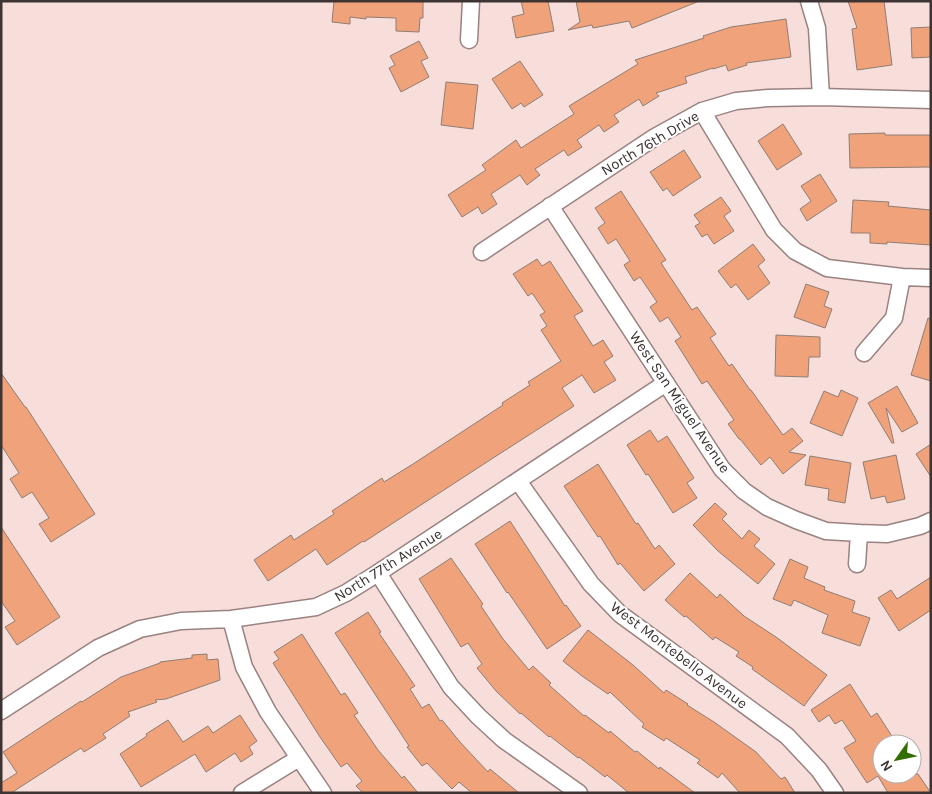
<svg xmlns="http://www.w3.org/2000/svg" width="932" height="794" font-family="Karla,sans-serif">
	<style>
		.building { fill: #f0a27b; stroke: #907d73 }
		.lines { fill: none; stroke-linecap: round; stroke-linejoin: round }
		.minor-casing { stroke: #998280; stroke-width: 19 }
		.minor { stroke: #fff; stroke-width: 16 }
		.labels { text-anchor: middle; stroke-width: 4; stroke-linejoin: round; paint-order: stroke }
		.street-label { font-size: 15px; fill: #3d3433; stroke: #fff }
	</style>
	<rect width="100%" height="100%" fill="#f7dedb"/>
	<!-- building -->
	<path class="building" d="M334 1H423V18H420L419 32 396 31V18L366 17V19L350 17V24L332 22Z
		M521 1H548L554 31 516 38 512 17 524 14Z
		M576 1H697V2L632 28 629 21 593 28 592 25 568 30 580 22Z
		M848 1H884L892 65 857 70 852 29 857 28Z
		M786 19 791 57 746 63 747 65 728 71 726 65 713 69V68L685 77 687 83 656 93 659 96 643 106 639 99 614 115 619 122 604 132 599 125 577 140 582 147 568 156 564 150 535 169 540 175 527 185 520 175 491 194 497 204 482 214 478 207 462 217 448 195 486 170 482 165 516 140 521 148 574 114 569 106 638 64 635 60 704 38 703 36 731 27Z
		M931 27V57L912 58 911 28Z
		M419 41 428 58 421 61 429 77 401 92 389 68 395 65 390 56Z
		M520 61 543 95 524 107 521 103 512 109 492 79Z
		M446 82 478 85 473 129 441 125Z
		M783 124 802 154 777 170 758 141Z
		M885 133V135H931V167L850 168 849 134Z
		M684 150 701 177 673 196 667 188 663 191 650 172Z
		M820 174 837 201 807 221 800 209 811 201 801 186Z
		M621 191 666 260 661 263 692 310 697 307 716 334 710 338 729 366 732 364 750 390H751L783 435 792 428 803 441 789 452 806 455 783 474 770 457 761 465 740 439H739L728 424 734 420 707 381 702 384 675 341 681 337 668 317 660 322 650 307 657 302 640 277 634 281 624 265 630 261 616 239 608 244 598 228 605 223 595 208Z
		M721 197 731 211 724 216 734 231 714 244 707 234 702 237 695 226 700 223 694 215Z
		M853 200 889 202 888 206 931 210V245L887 242V244L870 243V233H851Z
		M753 244 765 260 758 266 770 283 748 300 736 284 731 288 718 271Z
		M537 259 542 266 550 261 572 295 583 311 574 316 593 346 603 340 613 356 604 362 616 380 594 393 582 375 562 388 574 406 490 460 364 542 363 541 327 565 316 549 268 581 254 560 291 535 294 540 334 514 332 511 382 478 384 482 413 464 503 405 502 403 530 385 528 382 561 361 541 330 547 326 540 315 545 312 532 293 528 296 513 274Z
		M806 284 829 292 824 306 832 309 825 328 794 317Z
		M928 318 931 319V381L911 375Z
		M776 335 820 337V357H809L808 377 775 376Z
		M1 373 25 407H26L95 514 51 542 39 524 49 518 32 492 22 498 10 479 19 473 1 445Z
		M897 386 918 423 902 432 886 408 894 443H892L868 403Z
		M841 390 858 398 842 436 810 423 824 391 838 397Z
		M650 430 658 442 667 436 694 478 687 483 697 498 673 513 648 474 646 475 627 445Z
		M931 444V477L916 454Z
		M896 455 905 499 887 503 885 496 871 499 863 462Z
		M810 456 851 463 845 503 828 500 829 489 805 485Z
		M598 464 636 524 638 523 655 549 659 545 675 564 644 591 620 563 618 565 600 536 598 537 564 486Z
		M715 503 727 514 722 519 742 539 749 530 760 539 754 546 775 564 758 584 718 551 693 525Z
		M510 521 565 606 566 605 581 626 547 649 508 592 507 593 475 544Z
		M1 527 60 617 17 645 5 627 15 621 1 601Z
		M451 558 483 604 481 606 503 639 529 670 533 666 551 683 549 685 584 716 585 715 609 733 610 731 635 752 637 751 659 769 660 767 695 793H629L607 775 605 777 579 757 578 758 550 736 549 737 521 713 520 714 496 691 477 668 482 664 468 643 461 647 419 579Z
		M790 559 808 567 804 578 825 587 824 590 855 601 852 612 870 618 860 646 822 633 828 615 794 600 791 606 773 599Z
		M690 573 717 598 720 594 744 616 776 637 827 675 804 706 752 669 753 667 736 656 739 652 715 637 713 640 686 616 684 617 665 600Z
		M931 577V610L899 631 878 598 891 590 897 599Z
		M368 612 381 632 379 633 415 686 410 689 422 708 429 704 440 721 442 720 460 742 488 772 490 769 519 793H472L459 782 452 789 427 763 422 766 407 747 409 746 335 633Z
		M588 630 633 665 664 693 666 690 688 704 687 705 714 722 756 752 781 779 785 777 795 793H740L722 773 718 778 697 763 700 760 666 738 664 741 642 727 644 724 610 692 608 694 582 676 563 661Z
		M302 634 341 695 345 693 358 713 354 715 378 750 402 778 404 776 418 793H363L356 786 362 781 347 763 341 767 320 737 273 663 279 659 274 652Z
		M207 654V660L218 659 220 680 166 699 155 700 157 702 128 712 130 716 103 734 106 738 84 752 81 748 11 793H1V783L17 773 3 752 53 719 81 701 82 702 121 677 160 663V662L192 658V655Z
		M850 684 871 717 877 713 897 744H882V773L881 774H918L931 793H888L878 776 867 783 844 748 856 741 842 720 835 724 829 715 819 722 811 710Z
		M240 715 257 741 249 747 253 754 241 762 235 753 206 772 195 754 141 787 120 754 147 736 146 734 168 720 183 742 208 726 213 733Z"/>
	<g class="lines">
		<!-- minor casing -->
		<g class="minor-casing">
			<path id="minor" d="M809 1 817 28 821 97
				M469 40 471 1
				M702 111 774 230 795 251 827 268 902 277 931 278
				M550 206 722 469 744 491 767 507 796 520 826 531 859 533 887 534 920 526 931 521
				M482 252 655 137 702 111 736 101 768 98 821 97 931 100
				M864 353 894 318 902 277
				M518 481 591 584 620 614 787 736 819 770 835 793
				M857 564 859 533
				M378 573 451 687 478 716 504 740 579 793
				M231 619 244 667 268 712 323 793
				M1 711 98 648 140 629 181 621 231 619 316 607 346 593 378 573 666 383
				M242 793 299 758"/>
		</g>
		<!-- minor -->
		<use href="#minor" class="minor"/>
	</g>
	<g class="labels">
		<!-- street labels -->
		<g class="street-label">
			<text transform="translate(650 143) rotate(-31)" y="5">North 76th Drive</text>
			<text transform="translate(680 402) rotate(56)" y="5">West San Miguel Avenue</text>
			<text transform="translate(388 565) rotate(-32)" y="5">North 77th Avenue</text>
			<text transform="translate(679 655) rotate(37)" y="5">West Montebello Avenue</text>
		</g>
	</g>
	<!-- border -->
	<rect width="932" height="794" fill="none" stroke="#3d3433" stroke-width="5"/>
	<!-- north arrow -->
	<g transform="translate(897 759) rotate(237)"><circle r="24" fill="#ffffff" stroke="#b1aead"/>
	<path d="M0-4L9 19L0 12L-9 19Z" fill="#316e00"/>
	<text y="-8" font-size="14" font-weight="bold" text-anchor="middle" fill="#3d3433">N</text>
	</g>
</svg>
